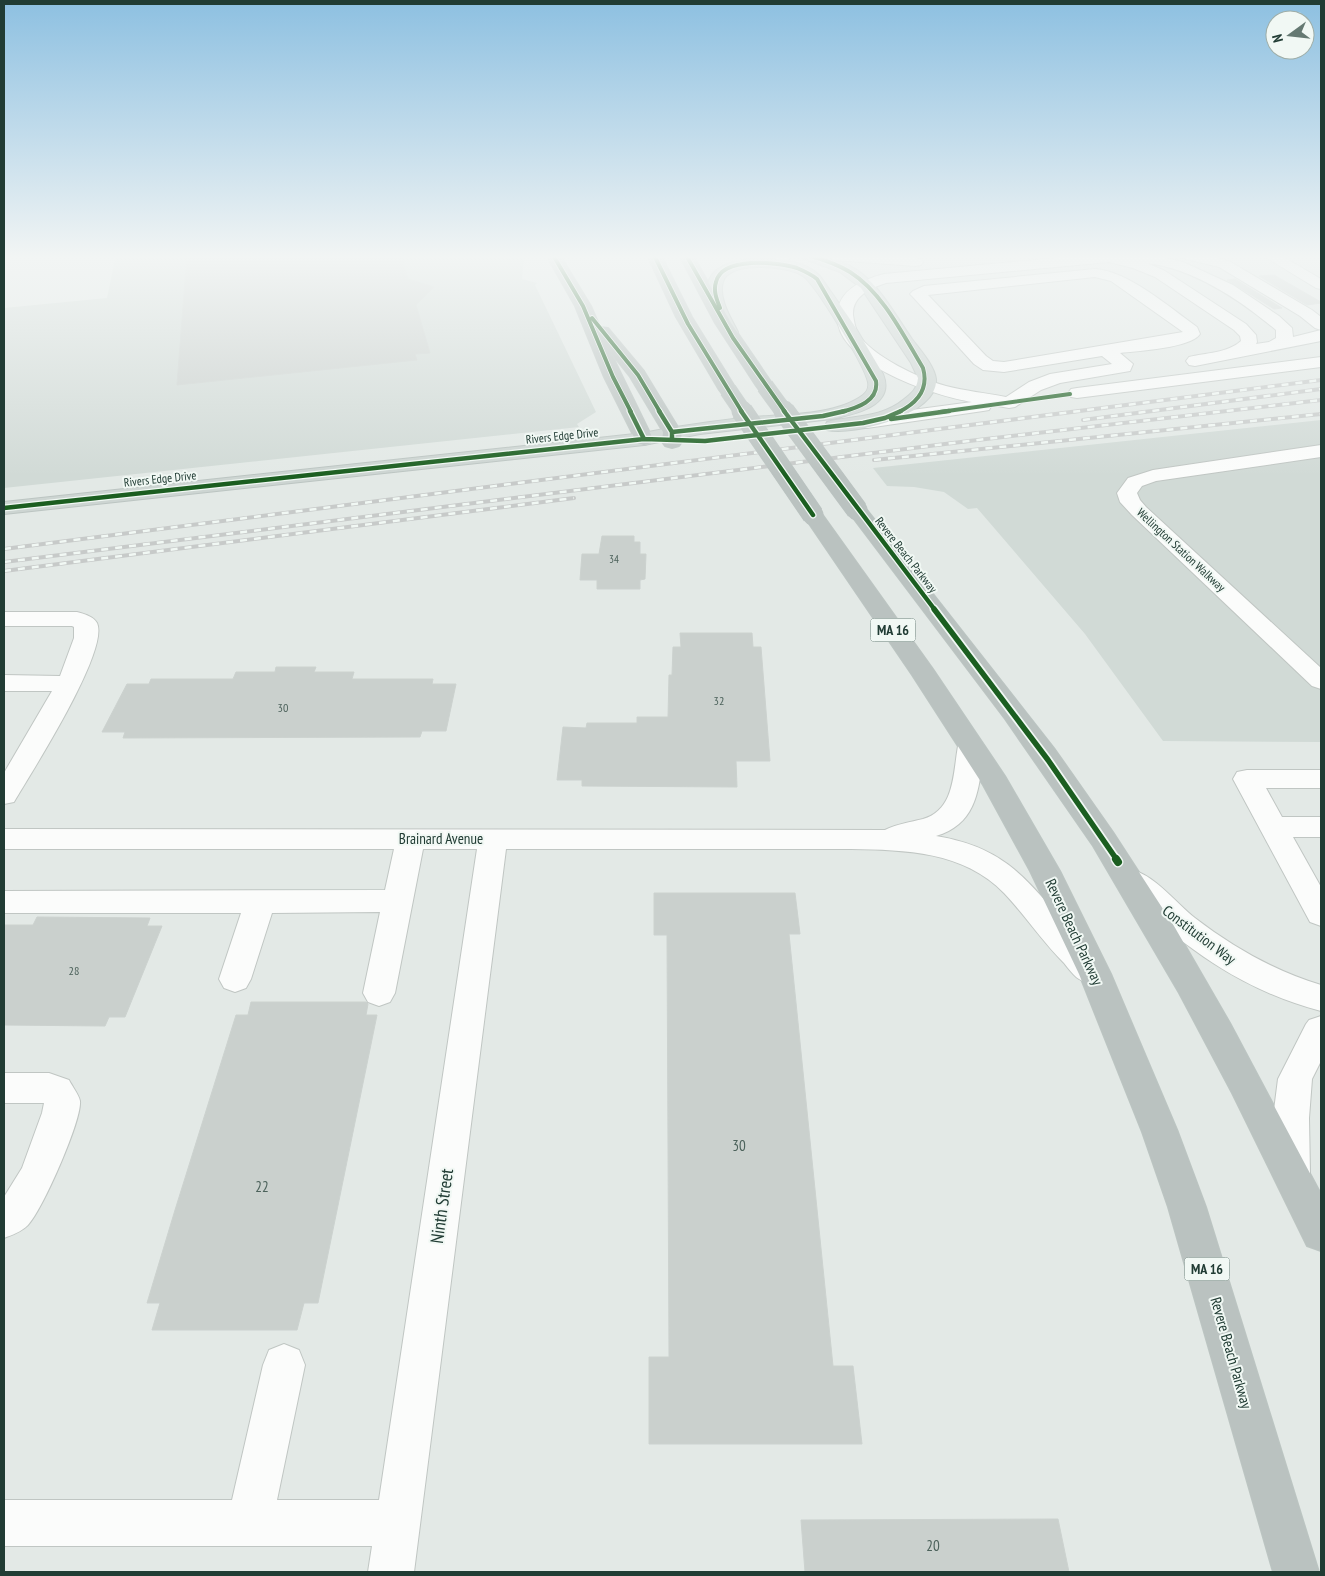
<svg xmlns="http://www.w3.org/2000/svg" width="1325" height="1576" font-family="'PT Sans Narrow',sans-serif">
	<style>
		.built { fill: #d1dad6 }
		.building { fill: #cad0cd; stroke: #ccd2cf }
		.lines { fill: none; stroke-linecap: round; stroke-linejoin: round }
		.minor-casing { stroke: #c0c6c3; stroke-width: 2 }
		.major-casing { stroke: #bcc5c2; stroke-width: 2 }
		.highway-casing { stroke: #bcc5c2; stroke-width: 2 }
		.minor { fill: #fbfcfb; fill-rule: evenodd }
		.major { fill: #cdd5d2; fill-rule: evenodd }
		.highway { fill: #bac2c0; fill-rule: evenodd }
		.rail-casing { stroke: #c7cac9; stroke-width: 4 }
		.rail { stroke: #f1f8f4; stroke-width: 2.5; stroke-dasharray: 7; stroke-linecap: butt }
		.highway-bridge-far1-casing { stroke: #bcc5c2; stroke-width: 18; stroke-linecap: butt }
		.highway-bridge-casing { stroke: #bcc5c2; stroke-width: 22; stroke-linecap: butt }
		.highway-bridge-far1 { stroke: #bac2c0; stroke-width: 16 }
		.highway-bridge { stroke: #bac2c0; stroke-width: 21 }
		.cycleway-far3-casing { stroke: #f1f8f4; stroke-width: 5.5 }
		.cycleway-far2-casing { stroke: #f1f8f4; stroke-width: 7 }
		.cycleway-far1-casing { stroke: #f1f8f4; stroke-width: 9 }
		.cycleway-casing { stroke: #f1f8f4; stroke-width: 11 }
		.cycleway-far3 { stroke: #1b5e20; stroke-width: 4 }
		.cycleway-far2 { stroke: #1b5e20; stroke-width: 4.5 }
		.cycleway-far1 { stroke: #1b5e20; stroke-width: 5.5 }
		.cycleway { stroke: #1b5e20; stroke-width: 8 }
		.labels { text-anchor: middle; stroke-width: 4; stroke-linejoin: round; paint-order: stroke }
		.far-number-label { font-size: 11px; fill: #4c625b }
		.far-street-label { font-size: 12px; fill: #213c34; stroke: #f1f8f4 }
		.number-label { font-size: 12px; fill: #4c625b }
		.shield { fill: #f1f8f4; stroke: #5f746e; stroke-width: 1 }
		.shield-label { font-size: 14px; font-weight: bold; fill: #213c34 }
		.street-label { font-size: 15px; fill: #213c34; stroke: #f1f8f4 }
		.near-number-label { font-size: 15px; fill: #4c625b }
		.near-street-label { font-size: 18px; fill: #213c34; stroke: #f1f8f4 }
	</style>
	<rect width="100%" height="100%" fill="#e3e9e6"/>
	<!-- built -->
	<path class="built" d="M116 255H524L522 279 537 283 535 285 596 412 577 424 579 427 4 488V308L107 298Z
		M1321 420V742L1163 741 1085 634 977 508 968 509 944 492 914 487 887 486 873 468Z"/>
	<!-- building -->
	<path class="building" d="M187 255H401L408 279 434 287 416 305 430 353 415 354 417 360 177 385Z
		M1274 275 1321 302V303L1307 305 1259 276Z
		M1235 279 1282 308 1274 309 1227 280Z
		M602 536H634V542H640V554H646L645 579 640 580V589H597V580H580L582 554H599Z
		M680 633H752L753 647H761L770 761H736L737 787 582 786V780H557L563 727 586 728 587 723H637V717H668L669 675H672L673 647H681Z
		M276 667H316L314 672H354L352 679H433L432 684H456L446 731H422L420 737 123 738 125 732H102L127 684H149L151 679H233L236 672H275Z
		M654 893H795L800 934H789L833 1366H853L862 1444H649V1357H669L667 935H654Z
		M37 917 150 918 147 926H162L125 1017H109L105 1026 4 1025V925H33Z
		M251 1002H366L368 1004 366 1015H377L318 1303H304L297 1330H152L160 1303H147L175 1210 236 1015H248Z
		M1058 1519 1069 1572H805L801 1520Z"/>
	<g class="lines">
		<!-- minor casing -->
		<g class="minor-casing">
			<path id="minor" d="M778 255H792L784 267H774L772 264Z
				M812 255H884L916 258 921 259 923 262 921 265 916 266 819 259Z
				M1088 255H1155L1183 262 1233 285 1279 316 1292 328 1293 337 1321 330V341L1195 366 1189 365 1186 361 1189 357C1205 353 1228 353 1241 341L1240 336 1234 330 1155 277 1133 268 1109 262 886 283C871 288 852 296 853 315 854 321 855 328 858 334 872 356 920 379 946 386 965 391 986 393 1006 397L1029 382 1050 374 1112 364 1102 356 1004 372 983 370 974 364 913 297 910 294 913 291 924 286 1095 269C1128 271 1169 307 1197 327L1200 334C1191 348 1137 351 1120 353L1133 364 1130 371 1060 383 1041 390 1015 407 1009 408 992 405 989 410 983 411 867 428 860 426 858 422 860 418 867 416 972 402C935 396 827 362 838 309 842 288 865 279 884 274ZM1147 263C1195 269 1240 300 1276 330V338L1269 342 1256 344 1257 342 1256 335 1246 324 1165 271ZM1095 277 1111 281 1183 332 1004 362 993 361 986 356 928 295Z
				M1180 255H1206L1229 261 1312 310 1321 317V330L1315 328 1300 316 1219 267 1182 258Z
				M1262 255H1280L1321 279V289L1316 288Z
				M1321 357V367L1077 398 1071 397 1068 393 1071 389 1077 388Z
				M1321 445V457L1156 481 1142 486 1137 493 1140 500 1146 507 1321 668V689L1312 686 1132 515 1120 502 1117 493 1128 478 1153 470Z
				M4 612H77C84 614 93 616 97 623 110 650 31 773 14 802L4 804V773L52 691H4V675L60 676 74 638V627L72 626H4Z
				M971 737 980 740 984 746C979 784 980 823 936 836 1003 847 1025 877 1066 925 1077 937 1090 949 1101 961L1106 970 1101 979C1093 982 1087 984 1079 979 1074 976 1068 968 1064 963 1042 941 1025 915 1004 893 963 851 906 850 851 849H506L414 1572H368L372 1546H4V1500H232L263 1365 269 1350 284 1344 299 1350 305 1365 277 1500H379L477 849H423L395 993 390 1002 379 1006 368 1002 363 993 380 912 272 913 251 979 246 988 235 992 224 988 219 979 241 913H4V891L385 890 394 849H4V829L885 830C896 824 911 822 923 819 955 810 953 773 958 746L962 740Z
				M1247 770H1321V788H1266L1282 817H1321V837H1293L1321 887V926L1310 922 1233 779 1237 772Z
				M1135 871C1156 877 1177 904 1195 918 1234 948 1275 971 1321 985V1011C1241 990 1183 947 1124 890L1120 882 1124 874Z
				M1321 1016V1061L1312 1079 1309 1118 1310 1174 1305 1186 1292 1191 1279 1186 1274 1174 1273 1118 1278 1079 1306 1024 1309 1020Z
				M4 1073H49L69 1080C72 1086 79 1095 80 1101 82 1120 42 1211 28 1225 21 1232 12 1235 4 1238V1197L22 1168 42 1113 44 1103H4Z"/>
		</g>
		<!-- major casing -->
		<g class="major-casing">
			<path id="major" d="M800 255C865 255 880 292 912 339 920 350 934 365 936 379 939 415 853 436 827 430L825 426 827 422C854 415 881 418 903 400 912 393 917 389 918 378L911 363 861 288 840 272 802 258Z
				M758 258C778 259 805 260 820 276L854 325 883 374C896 406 855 414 832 419L700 434 644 445 4 514V502L644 433C676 426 709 422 741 418 777 414 834 417 863 395 867 392 869 387 868 382 865 366 816 285 803 276 788 266 729 260 723 282 718 298 731 318 738 332L736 335H724C719 328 716 319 712 311 696 271 723 261 758 258Z"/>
		</g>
		<!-- highway casing -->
		<g class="highway-casing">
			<path id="highway" d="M546 255H560L591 306 600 327 608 328 644 371 681 432 682 442 679 446 672 448 665 446 662 442 663 432 630 377 611 353 653 439 651 443 644 445 637 443 604 377 575 306Z
				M647 255H661L692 317 737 390 734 394 728 395 722 394 719 390 676 317Z
				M679 255H693L731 323 774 386 771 390 765 391 759 390 756 386 715 323Z
				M857 504 864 506 1054 748 1113 832 1174 926 1230 1023 1321 1194V1251L1307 1246 1232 1093 1179 993 1093 846 1005 719 847 510 850 506Z
				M813 509 820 511 933 669 1005 776 1060 871 1111 974 1178 1132 1206 1207 1319 1572H1273L1168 1207 1142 1132 1079 974 1030 871 983 785 912 675 803 515 806 511Z"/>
		</g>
		<!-- minor -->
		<use href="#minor" class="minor"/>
		<!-- major -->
		<use href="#major" class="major"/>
		<!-- highway -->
		<use href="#highway" class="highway"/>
		<!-- rail casing -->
		<g class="rail-casing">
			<path id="rail" d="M1083 420 1321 389
				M874 460 1321 414
				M4 549 1321 380
				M4 562 969 441 1321 400
				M4 571 574 498"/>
		</g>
		<!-- rail -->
		<use href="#rail" class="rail"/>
		<!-- highway-bridge-far1 casing -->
		<g class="highway-bridge-far1-casing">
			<path id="highway-bridge-far1" d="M765 386 784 412
				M728 390 743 412"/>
		</g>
		<!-- highway-bridge casing -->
		<g class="highway-bridge-casing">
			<path id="highway-bridge" d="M742 411 813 515
				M784 411 857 510"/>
		</g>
		<!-- highway-bridge-far1 -->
		<use href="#highway-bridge-far1" class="highway-bridge-far1"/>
		<!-- highway-bridge -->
		<use href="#highway-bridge" class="highway-bridge"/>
		<!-- cycleway-far3 casing -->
		<g class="cycleway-far3-casing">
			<path id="cycleway-far3" d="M553 255 583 306 613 377 631 412
				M654 255 688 324 742 412
				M686 255 733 338 785 412
				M807 255C822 259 837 264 850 272 883 293 903 335 923 368 929 389 917 403 899 412
				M720 308C717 300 713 291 716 282 722 256 778 262 797 268 804 271 811 274 817 279L876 381C879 401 857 408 841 412
				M592 318 638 375 660 412
				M940 412 1070 394"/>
		</g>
		<!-- cycleway-far2 casing -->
		<g class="cycleway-far2-casing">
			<path id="cycleway-far2" d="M630 411 644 439
				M659 411 672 432V440
				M741 411 813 515
				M784 411 935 610
				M891 419 949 411
				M672 432 823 416 845 411
				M4 508 644 439 705 441 863 423 885 418 901 411"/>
		</g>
		<!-- cycleway-far1 casing -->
		<g class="cycleway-far1-casing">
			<path id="cycleway-far1" d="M934 609 1048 760 1117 860"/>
		</g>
		<!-- cycleway casing -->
		<g class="cycleway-casing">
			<path id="cycleway" d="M1116 859 1118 862"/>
		</g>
		<!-- cycleway-far3 -->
		<use href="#cycleway-far3" class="cycleway-far3"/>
		<!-- cycleway-far2 -->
		<use href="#cycleway-far2" class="cycleway-far2"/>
		<!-- cycleway-far1 -->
		<use href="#cycleway-far1" class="cycleway-far1"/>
		<!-- cycleway -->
		<use href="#cycleway" class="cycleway"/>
	</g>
	<!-- sky -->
	<linearGradient id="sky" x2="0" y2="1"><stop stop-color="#8dc0e1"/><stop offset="0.54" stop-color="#f2f5f4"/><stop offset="1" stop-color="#f2f5f4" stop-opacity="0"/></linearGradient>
	<rect width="1325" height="476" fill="url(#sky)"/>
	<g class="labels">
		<!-- far-number labels -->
		<g class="far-number-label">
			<text x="614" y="563">34</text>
		</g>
		<!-- far-street labels -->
		<g class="far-street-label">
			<text transform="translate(562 436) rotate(-6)" y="4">Rivers Edge Drive</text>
			<text transform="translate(160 479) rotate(-6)" y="4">Rivers Edge Drive</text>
			<text transform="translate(1181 550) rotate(43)" y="4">Wellington Station Walkway</text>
			<text transform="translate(906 555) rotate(52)" y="4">Revere Beach Parkway</text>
		</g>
		<!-- number labels -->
		<g class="number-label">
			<text x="719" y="705">32</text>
			<text x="283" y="712">30</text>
			<text x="74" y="975">28</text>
		</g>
		<!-- shield labels -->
		<g class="shield">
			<rect x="870.5" y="618.5" width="45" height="23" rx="4"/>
			<rect x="1184.5" y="1257.5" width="45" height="23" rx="4"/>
		</g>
		<g class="shield-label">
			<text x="893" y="635">MA 16</text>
			<text x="1207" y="1274">MA 16</text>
		</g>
		<!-- street labels -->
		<g class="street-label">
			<text x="441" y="844">Brainard Avenue</text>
			<text transform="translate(1074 932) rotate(65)" y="5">Revere Beach Parkway</text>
			<text transform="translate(1199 935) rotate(37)" y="5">Constitution Way</text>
			<text transform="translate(1231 1353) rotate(74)" y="5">Revere Beach Parkway</text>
		</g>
		<!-- near-number labels -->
		<g class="near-number-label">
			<text x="739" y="1151">30</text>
			<text x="262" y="1192">22</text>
			<text x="933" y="1551">20</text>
		</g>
		<!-- near-street labels -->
		<g class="near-street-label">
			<text transform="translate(442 1206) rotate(-82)" y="6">Ninth Street</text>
		</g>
	</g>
	<!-- border -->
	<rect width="1325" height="1576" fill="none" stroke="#213c34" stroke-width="10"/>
	<!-- north arrow -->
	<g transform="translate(1290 35) rotate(255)"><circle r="24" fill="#f1f8f4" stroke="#9eada7"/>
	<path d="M0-4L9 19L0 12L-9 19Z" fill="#657972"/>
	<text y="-8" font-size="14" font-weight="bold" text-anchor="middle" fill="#213c34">N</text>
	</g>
</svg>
